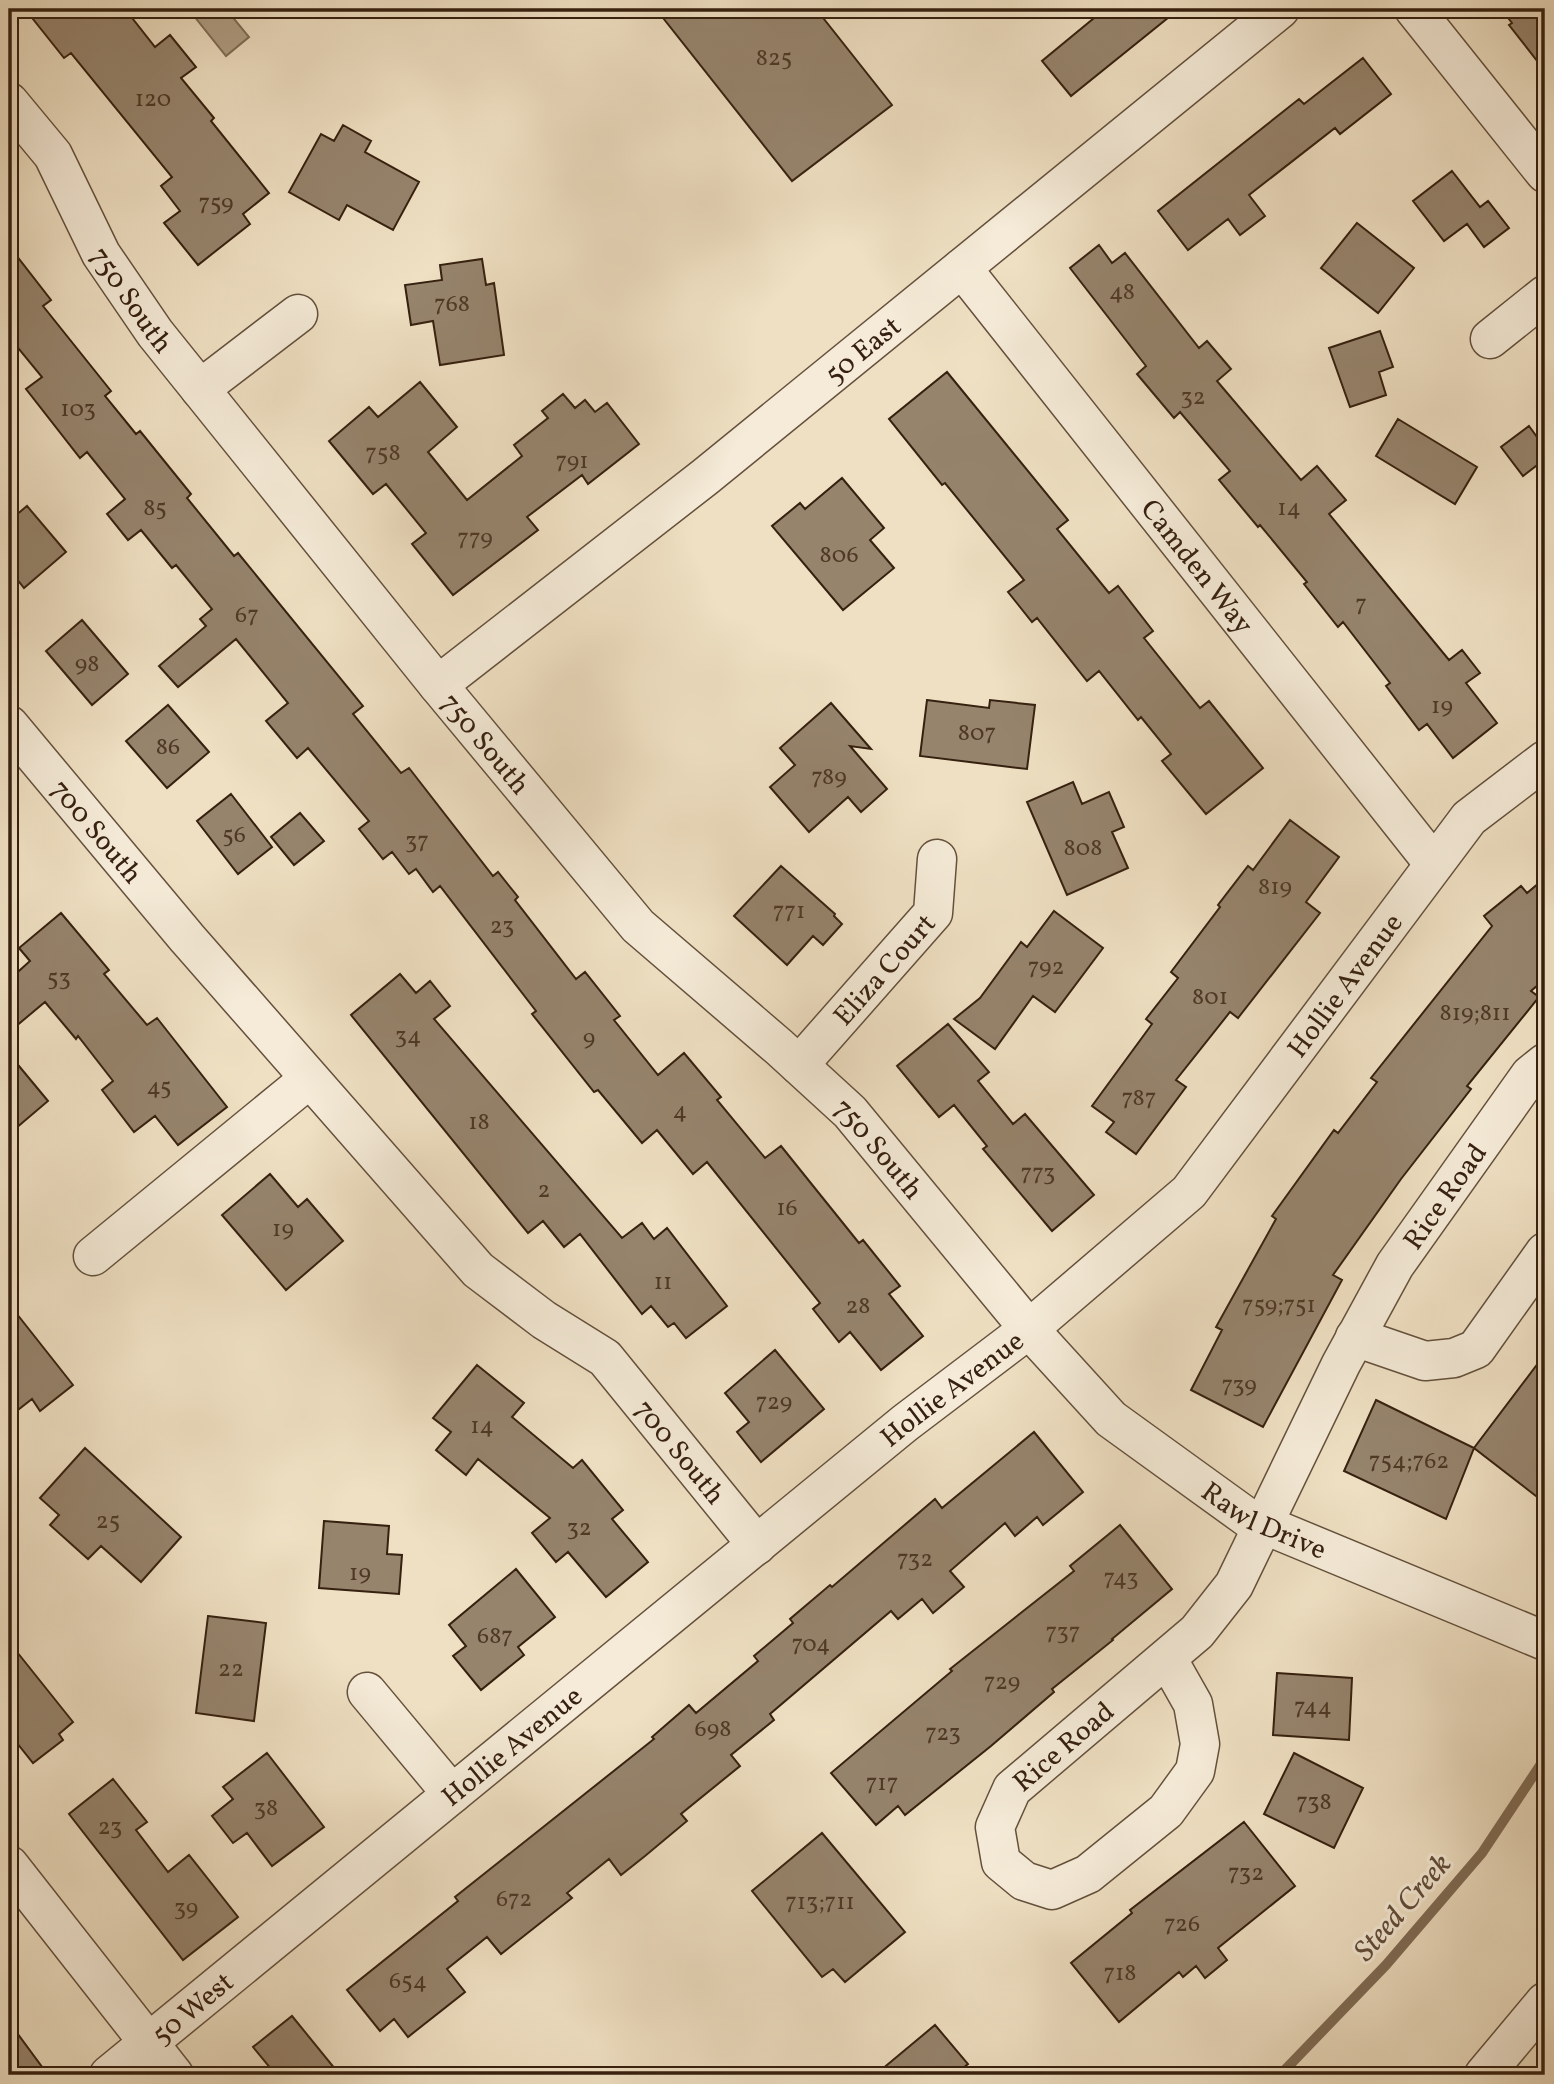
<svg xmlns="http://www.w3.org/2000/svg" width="1554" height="2084" font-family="Vollkorn,serif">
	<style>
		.water { fill: #b09f86; stroke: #7f6c56; stroke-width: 2 }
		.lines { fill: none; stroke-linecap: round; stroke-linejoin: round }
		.stream { stroke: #7f6c56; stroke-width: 10 }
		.building { fill: #96846d; stroke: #36200f; stroke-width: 2 }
		.minor-casing { stroke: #64503c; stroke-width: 41 }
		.path { stroke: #36200f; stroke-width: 4.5; stroke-dasharray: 5 3.5; stroke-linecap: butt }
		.minor { stroke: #f5ebd8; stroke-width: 38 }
		.labels { text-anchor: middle; stroke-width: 6; stroke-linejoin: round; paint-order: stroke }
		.number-label { font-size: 24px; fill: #4e3926 }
		.street-label { font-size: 28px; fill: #36200f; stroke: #f5ebd8 }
		.water-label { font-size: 30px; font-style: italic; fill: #614c39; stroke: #f5ebd8 }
	</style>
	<rect width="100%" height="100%" fill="#efe0c3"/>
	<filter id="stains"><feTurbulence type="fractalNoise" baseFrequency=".00286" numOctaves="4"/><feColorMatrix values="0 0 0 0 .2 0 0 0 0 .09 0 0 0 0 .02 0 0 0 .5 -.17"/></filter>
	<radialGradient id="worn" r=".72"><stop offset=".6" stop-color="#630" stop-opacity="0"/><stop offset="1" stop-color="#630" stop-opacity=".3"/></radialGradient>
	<!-- water -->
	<path class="water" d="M193 9H226L249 37 226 56 190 11Z"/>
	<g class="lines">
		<!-- stream -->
		<path class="stream" d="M1280 2075 1386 1965 1482 1853 1545 1758"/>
	</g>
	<!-- building -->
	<path class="building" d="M25 9H125L155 47 170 35 196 67 181 78 214 118 211 121 269 193 243 214 250 224 198 265 164 223 180 211 161 186 172 177 71 53 64 58Z
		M656 9H816L892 105 792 181Z
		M1105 9H1179L1071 96 1042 61Z
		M1501 9H1545V71L1509 25 1512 23Z
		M1363 58 1391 94 1340 134 1335 128 1249 195 1265 216 1240 235 1228 219 1188 250 1158 211 1299 99 1304 104Z
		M343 125 371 141 365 152 419 182 393 230 347 205 339 220 289 192 321 134 334 141Z
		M1452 171 1480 207 1488 201 1509 228 1484 247 1467 224 1444 241 1413 201Z
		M1357 223 1414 268 1378 313 1321 268Z
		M1099 245 1112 263 1125 253 1199 348 1207 341 1231 369 1217 381 1301 480 1317 466 1346 500 1329 514 1449 660 1462 650 1480 673 1466 683 1497 723 1453 758 1427 724 1419 730 1386 686 1390 683 1343 622 1338 627 1304 584 1307 582 1260 525 1258 527 1219 480 1230 471 1180 412 1174 418 1137 374 1146 366 1070 268Z
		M9 246 51 300 43 306 111 391 105 396 136 434 140 431 191 494 187 498 234 556 238 553 363 706 353 714 401 773 409 768 493 876 498 872 518 897 515 900 576 979 585 972 620 1016 614 1020 658 1075 684 1053 721 1097 717 1100 765 1158 781 1146 859 1243 863 1240 900 1286 889 1294 923 1336 881 1370 850 1332 839 1342 813 1309 820 1303 707 1162 693 1174 657 1130 642 1143 598 1090 594 1092 532 1014 536 1011 440 886 433 892 416 869 409 874 392 852 383 859 359 829 369 821 308 748 297 758 266 721 288 703 236 639 178 687 159 666 206 626 200 619 212 609 176 565 172 568 141 530 128 540 107 514 125 499 87 452 80 458 26 389 42 377 9 337Z
		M482 259 486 285 494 283 504 355 440 365 433 321 411 325 405 285 442 280 440 265Z
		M1380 331 1393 367 1379 372 1386 395 1350 407 1329 348Z
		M947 372 1068 520 1057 529 1109 593 1118 586 1153 631 1144 638 1200 708 1209 701 1263 768 1206 814 1162 761 1171 754 1141 717 1138 720 1099 671 1087 681 1037 618 1032 622 1008 592 1024 580 945 483 942 485 889 419Z
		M420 382 457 427 428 452 467 500 522 456 514 445 548 418 542 411 563 394 575 408 585 400 595 412 607 403 639 444 588 484 582 475 527 517 538 530 453 595 412 544 426 533 386 484 373 494 329 441 369 407 378 417Z
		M1398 419 1477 467 1455 504 1376 456Z
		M1529 426 1545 448V459L1523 476 1501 447Z
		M842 478 884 528 870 540 894 568 843 610 772 526 800 503 805 509Z
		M27 506 66 552 24 588 9 569V521Z
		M82 620 128 674 92 705 46 651Z
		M927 700 989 708 990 700 1035 705 1027 769 920 756Z
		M831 703 871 749 850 746 887 789 861 812 848 797 809 832 770 787 795 765 780 748Z
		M168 705 209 752 167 788 126 741Z
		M1073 782 1082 804 1109 792 1124 827 1112 832 1128 868 1067 895 1027 802Z
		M231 794 272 847 238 874 197 821Z
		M300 813 324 841 294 865 271 837Z
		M1290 820 1339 857 1306 902 1320 913 1238 1018 1230 1012 1176 1080 1186 1087 1136 1154 1106 1132 1114 1122 1092 1106 1152 1024 1146 1019 1178 978 1171 972 1220 907 1218 905 1248 866 1253 870Z
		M781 866 835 914 834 916 842 924 823 945 813 936 787 965 734 916Z
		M1545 878V979L1531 991 1539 997 1467 1086 1471 1089 1401 1179 1333 1275 1342 1280 1263 1427 1191 1390 1222 1330 1216 1327 1276 1219 1272 1216 1334 1130 1338 1133 1377 1082 1371 1078 1492 926 1484 916 1521 886 1527 893Z
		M1054 911 1103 948 1055 1012 1033 996 995 1049 954 1019 980 998 1021 942 1027 947Z
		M61 913 109 970 104 974 147 1025 157 1018 227 1107 178 1145 155 1116 134 1132 102 1090 113 1081 78 1036 76 1039 45 1002 9 1032V980L30 961 19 948Z
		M400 974 416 993 430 981 450 1006 434 1019 622 1238 642 1223 654 1239 667 1228 727 1306 686 1338 674 1323 668 1327 651 1306 642 1314 580 1234 564 1247 543 1221 528 1233 351 1015Z
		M948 1024 989 1072 978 1081 1013 1124 1025 1114 1094 1195 1052 1231 983 1149 987 1146 954 1105 939 1117 897 1066Z
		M9 1054 48 1101 9 1134Z
		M270 1174 298 1207 307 1199 343 1241 286 1290 222 1215Z
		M9 1304 73 1385 40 1411 32 1399 9 1417Z
		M775 1350 824 1409 761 1462 737 1432 749 1422 725 1393Z
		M1545 1354V1503L1474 1448Z
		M477 1365 524 1403 512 1417 573 1468 582 1460 623 1510 612 1519 648 1562 606 1597 568 1552 556 1562 532 1533 550 1518 478 1459 466 1475 436 1450 451 1432 433 1418Z
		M1376 1400 1474 1448 1446 1519 1344 1471Z
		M1034 1432 1083 1492 1043 1525 1037 1517 1015 1536 1005 1523 950 1571 964 1587 933 1613 922 1599 898 1619 891 1611 770 1714 774 1720 731 1755 740 1766 681 1814 687 1821 645 1856 621 1875 609 1859 567 1893 572 1898 501 1954 487 1937 447 1969 465 1992 408 2037 394 2019 380 2031 347 1990 458 1901 455 1897 654 1739 652 1737 689 1705 696 1713 758 1661 754 1656 793 1623 790 1619 830 1585 832 1587 935 1499 942 1508Z
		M85 1448 181 1537 141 1582 101 1546 88 1559 50 1525 59 1515 40 1498Z
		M324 1521 389 1526 387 1554 402 1555 399 1594 319 1588Z
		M1120 1525 1172 1589 1112 1639 1113 1640 1052 1689 1054 1692 991 1746 905 1815 898 1806 876 1825 831 1773 952 1671 950 1669 1074 1571 1070 1566Z
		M516 1569 555 1617 518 1647 524 1655 481 1690 453 1656 466 1646 449 1625Z
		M208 1616 266 1623 254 1721 196 1713Z
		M9 1642 73 1722 59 1734 63 1740 33 1763 9 1733Z
		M1277 1673 1352 1678 1349 1740 1273 1735Z
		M267 1753 324 1827 272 1866 247 1833 233 1843 212 1816 233 1799 223 1787Z
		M1294 1753 1363 1788 1334 1848 1264 1814Z
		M113 1779 147 1822 136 1830 168 1872 189 1855 238 1917 183 1960 69 1814Z
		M1244 1822 1295 1886 1218 1948 1227 1960 1205 1978 1196 1966 1183 1977 1179 1972 1119 2022 1071 1963 1132 1913 1130 1910Z
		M822 1833 905 1932 845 1982 833 1969 822 1977 752 1891Z
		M292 2016 340 2075H276L253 2047Z
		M9 2022 48 2075H9Z
		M935 2025 968 2064 954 2075H875Z"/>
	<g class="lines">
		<!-- minor casing -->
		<g class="minor-casing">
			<g id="minor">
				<path d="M1414 9 1545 173"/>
				<path id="s1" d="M9 102 53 155 101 254 155 333 438 685 638 926 779 1047 850 1112 1029 1329 1111 1419 1248 1518 1545 1641"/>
				<path id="s2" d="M962 268 1434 864"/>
				<path d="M1490 339 1545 295"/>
				<path d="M200 389 298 314"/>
				<path id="s3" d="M438 685 705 477 1280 9"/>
				<path id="s4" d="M9 725 187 938 478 1270 544 1320 605 1358 757 1545"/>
				<path id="s5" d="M799 1065 933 913 937 859"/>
				<path d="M93 1256 309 1079"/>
				<path d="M1355 1337 1425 1361 1454 1358 1476 1349 1545 1252"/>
				<path id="s6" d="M1167 1658 1193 1704 1200 1744 1195 1771 1166 1811 1088 1874 1052 1890 1024 1881 1001 1862 995 1827 1012 1789 1197 1632 1234 1585 1341 1364 1395 1265 1530 1075 1545 1063"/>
				<path d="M367 1692 452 1794"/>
				<path d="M9 1865 174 2075"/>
				<path id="s7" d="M109 2075 905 1423 1029 1329 1189 1192 1469 818 1545 760"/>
				<path d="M1484 2075 1545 2002"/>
			</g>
		</g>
		<!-- path -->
		<path class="path" d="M1542 2075 1545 2071"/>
		<!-- minor -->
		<use href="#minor" class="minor"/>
	</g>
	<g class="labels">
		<!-- number labels -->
		<g class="number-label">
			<text x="774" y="65">825</text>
			<text x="153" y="106">120</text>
			<text x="216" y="210">759</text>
			<text x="1122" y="299">48</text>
			<text x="452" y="311">768</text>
			<text x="1193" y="404">32</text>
			<text x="78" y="416">103</text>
			<text x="383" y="460">758</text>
			<text x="572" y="468">791</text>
			<text x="155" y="515">85</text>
			<text x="1289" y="515">14</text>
			<text x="475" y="545">779</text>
			<text x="839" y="562">806</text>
			<text x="1361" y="611">7</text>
			<text x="247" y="622">67</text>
			<text x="87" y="671">98</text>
			<text x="1442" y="713">19</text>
			<text x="977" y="740">807</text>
			<text x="168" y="754">86</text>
			<text x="829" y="784">789</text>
			<text x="234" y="842">56</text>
			<text x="417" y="848">37</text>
			<text x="1083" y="855">808</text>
			<text x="1275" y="894">819</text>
			<text x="789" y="918">771</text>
			<text x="502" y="933">23</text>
			<text x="1046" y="974">792</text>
			<text x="59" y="985">53</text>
			<text x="1210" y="1004">801</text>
			<text x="1475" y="1020">819;811</text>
			<text x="408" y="1043">34</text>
			<text x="589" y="1045">9</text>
			<text x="159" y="1094">45</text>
			<text x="1139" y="1105">787</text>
			<text x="680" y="1118">4</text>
			<text x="479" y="1129">18</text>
			<text x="1038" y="1180">773</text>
			<text x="544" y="1197">2</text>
			<text x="787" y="1215">16</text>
			<text x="283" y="1236">19</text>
			<text x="663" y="1289">11</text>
			<text x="1279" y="1312">759;751</text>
			<text x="858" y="1313">28</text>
			<text x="1239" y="1392">739</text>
			<text x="774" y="1409">729</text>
			<text x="482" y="1433">14</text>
			<text x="1409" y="1468">754;762</text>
			<text x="108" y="1528">25</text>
			<text x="579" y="1535">32</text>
			<text x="915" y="1566">732</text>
			<text x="360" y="1580">19</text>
			<text x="1121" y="1585">743</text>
			<text x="1063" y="1639">737</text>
			<text x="495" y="1643">687</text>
			<text x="811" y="1651">704</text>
			<text x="231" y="1676">22</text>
			<text x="1002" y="1689">729</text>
			<text x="1313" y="1714">744</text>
			<text x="713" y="1736">698</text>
			<text x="943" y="1740">723</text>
			<text x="882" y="1790">717</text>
			<text x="1314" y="1809">738</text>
			<text x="266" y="1815">38</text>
			<text x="110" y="1834">23</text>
			<text x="1246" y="1880">732</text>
			<text x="514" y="1906">672</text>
			<text x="820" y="1909">713;711</text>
			<text x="186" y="1915">39</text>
			<text x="1182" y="1931">726</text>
			<text x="1120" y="1980">718</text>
			<text x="408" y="1988">654</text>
		</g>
		<!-- street labels -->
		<g class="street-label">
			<text dy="10" stroke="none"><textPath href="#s1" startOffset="234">750 South</textPath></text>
			<text dy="10" stroke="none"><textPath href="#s3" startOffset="541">50 East</textPath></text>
			<text dy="10" stroke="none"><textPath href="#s2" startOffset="380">Camden Way</textPath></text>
			<text dy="10" stroke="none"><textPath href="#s1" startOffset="802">750 South</textPath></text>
			<text dy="10" stroke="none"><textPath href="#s4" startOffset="138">700 South</textPath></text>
			<text dy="10" stroke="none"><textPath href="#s5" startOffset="128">Eliza Court</textPath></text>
			<text dy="10" stroke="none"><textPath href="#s7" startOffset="1654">Hollie Avenue</textPath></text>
			<text dy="10" stroke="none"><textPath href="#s1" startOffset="1368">750 South</textPath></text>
			<text dy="10" stroke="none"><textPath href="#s6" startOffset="1192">Rice Road</textPath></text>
			<text dy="10" stroke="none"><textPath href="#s7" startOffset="1087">Hollie Avenue</textPath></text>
			<text dy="10" stroke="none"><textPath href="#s4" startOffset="994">700 South</textPath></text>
			<text dy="10" stroke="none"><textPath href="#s1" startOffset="1909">Rawl Drive</textPath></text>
			<text dy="10" stroke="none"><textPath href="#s7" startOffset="520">Hollie Avenue</textPath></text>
			<text dy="10" stroke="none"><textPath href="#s6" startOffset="513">Rice Road</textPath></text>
			<text dy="10" stroke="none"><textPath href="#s7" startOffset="107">50 West</textPath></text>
		</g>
		<!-- water labels -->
		<g class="water-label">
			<text transform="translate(1402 1907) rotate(-49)" y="10">Steed Creek</text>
		</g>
	</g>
	<!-- margin -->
	<rect width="1554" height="2084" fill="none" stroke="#efe0c3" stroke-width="35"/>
	<rect x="10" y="10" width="1533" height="2063" fill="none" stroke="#36200f" stroke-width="3.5"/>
	<rect x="18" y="18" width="1519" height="2049" fill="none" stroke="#36200f" stroke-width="2"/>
	<rect width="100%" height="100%" filter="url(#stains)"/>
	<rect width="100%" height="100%" fill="url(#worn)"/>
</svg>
